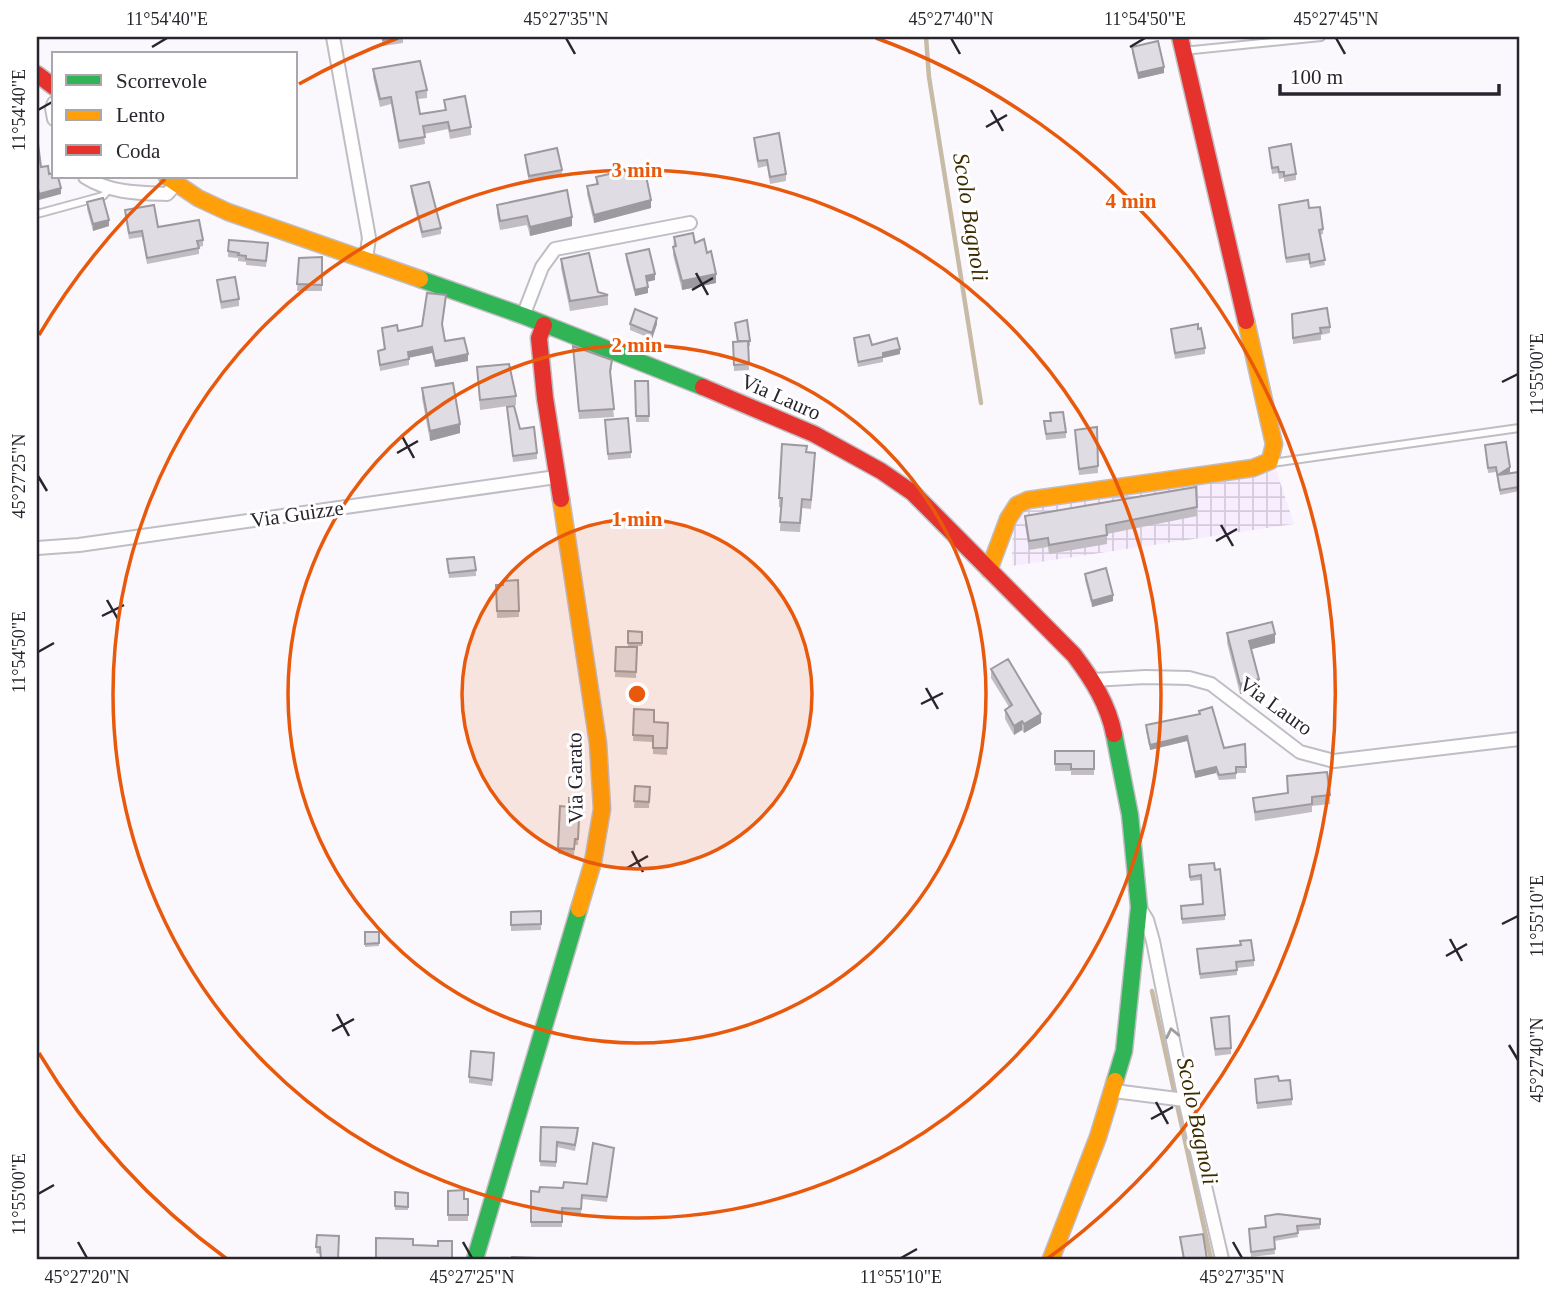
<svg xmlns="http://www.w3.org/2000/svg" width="1556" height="1296" font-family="'Times New Roman',serif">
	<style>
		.industrial { fill: url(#industrial-grid) }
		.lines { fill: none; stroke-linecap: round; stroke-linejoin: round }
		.stream { stroke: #c8bba6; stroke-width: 4.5 }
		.lane-casing { stroke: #c1bdc4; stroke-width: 10 }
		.street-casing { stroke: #c1bdc4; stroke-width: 16 }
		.fast-casing { stroke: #c1bdc4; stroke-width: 19 }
		.slow-casing { stroke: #c1bdc4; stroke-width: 19 }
		.jam-casing { stroke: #c1bdc4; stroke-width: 19 }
		.lane { stroke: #fefeff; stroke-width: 6 }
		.street { stroke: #fefeff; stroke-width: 12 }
		.fast { stroke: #30b455; stroke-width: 16 }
		.slow { stroke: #ff9f0a; stroke-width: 16 }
		.jam { stroke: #e5322d; stroke-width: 16 }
		.wall { fill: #c1bdc3 }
		.shaded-wall { fill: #9d9a9f }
		.building { fill: #e0dce3; stroke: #9d9a9f; stroke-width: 2 }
		.oneway { stroke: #9e9ca0 }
		.ticks { fill: none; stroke: #29242d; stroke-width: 2.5 }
		.ring { fill: none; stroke: #e8590c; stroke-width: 3.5 }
		.labels { text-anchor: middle; stroke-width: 6; stroke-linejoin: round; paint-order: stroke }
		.street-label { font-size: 21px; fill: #29242d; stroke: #fff }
		.water-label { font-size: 23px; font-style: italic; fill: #3d2b00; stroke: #fff }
		.centre { fill: #e8590c; stroke: #fff; stroke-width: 3.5 }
		.ring-label { font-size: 21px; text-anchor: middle; font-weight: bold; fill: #e8590c; stroke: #fff; stroke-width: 6; stroke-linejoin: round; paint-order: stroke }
		.neatline { fill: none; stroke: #29242d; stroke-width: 2.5 }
		.ticks-label { font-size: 18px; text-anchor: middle; fill: #29242d }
	</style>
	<defs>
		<pattern id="industrial-grid" width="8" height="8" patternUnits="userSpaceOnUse" patternTransform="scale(1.75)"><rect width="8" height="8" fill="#f7edfe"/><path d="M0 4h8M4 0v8" fill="none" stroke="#d4cbda"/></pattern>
	</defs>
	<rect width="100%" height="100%" fill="#faf7fd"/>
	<!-- industrial -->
	<path class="industrial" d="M1276 470 1294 524 1012 566 1013 519 1026 507Z"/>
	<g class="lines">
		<!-- stream -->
		<path class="stream" d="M926 37 929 77 981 403
			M1152 991 1211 1259"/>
		<!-- lane casing -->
		<g class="lane-casing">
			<path id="lane" d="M1183 51 1321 37
				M37 214 103 196 109 189
				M1272 463 1519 428"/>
		</g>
		<!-- street casing -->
		<g class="street-casing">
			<path id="street" d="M333 37 369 238 366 259
				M54 103 52 108 54 119
				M85 177C110 193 138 193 167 194L176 184
				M523 316 542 267 555 249 690 223
				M37 548 79 545 556 477
				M1093 680 1145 677 1189 678 1211 684 1300 752 1334 761 1519 739
				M1139 907 1147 920 1153 941 1185 1100 1222 1259
				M1114 1091 1185 1100"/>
		</g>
		<!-- fast casing -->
		<g class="fast-casing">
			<path id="fast" d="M420 279 524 316 703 387
				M1114 734 1130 815 1139 907 1124 1051 1115 1081
				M475 1259 579 909"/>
		</g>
		<!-- slow casing -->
		<g class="slow-casing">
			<path id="slow" d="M167 177 198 198 228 212 420 279
				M561 499 598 743 602 809 593 862 579 909
				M989 570 1008 519 1017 505 1028 500 1253 468 1270 461 1274 444 1246 321
				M1051 1259 1098 1137 1115 1081"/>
		</g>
		<!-- jam casing -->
		<g class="jam-casing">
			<path id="jam" d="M1180 37 1246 321
				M37 74 54 87
				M544 325 539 338 545 398 561 499
				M703 387 814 434 881 471 913 493 1074 655C1092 679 1108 704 1114 734"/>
		</g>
		<!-- lane -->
		<use href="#lane" class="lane"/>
		<!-- street -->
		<use href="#street" class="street"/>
		<!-- fast -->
		<use href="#fast" class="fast"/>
		<!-- slow -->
		<use href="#slow" class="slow"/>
		<!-- jam -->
		<use href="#jam" class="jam"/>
	</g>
	<!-- wall -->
	<path class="wall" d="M382 37H403V43L383 46Z
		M1132 47 1164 73 1138 79 1132 53Z
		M373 69 427 90V98L418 99 420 114 445 110 444 100 471 127V135L450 139 448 129 424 134 425 144 399 149 391 104 380 107 373 77Z
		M754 138 786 174V181L770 184 767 166 758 168 754 144Z
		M1269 148 1296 174V180L1284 182V178L1279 179 1278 173 1272 174Z
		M525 155 562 170V176L529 182 525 161Z
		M596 177 651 208 594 223 587 194V186L596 184Z
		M411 186 441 228V234L422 238 411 192Z
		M87 202 109 226 93 231 87 209Z
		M497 205 572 226 530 236 527 225 500 230 497 214Z
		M1279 205 1309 208 1323 229V234L1320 235 1325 265 1310 268 1309 260 1286 263Z
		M125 210 158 227 203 240V246L199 247V254L147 264 142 237 129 239 125 216Z
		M674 237 695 243 707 253 716 283 682 290 673 255Z
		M268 248 266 267 246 265V262L238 261V258L228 257V251Z
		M626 254 655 280 647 282 648 293 635 296 626 260Z
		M322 257V291H297L299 258Z
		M561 259 598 292 608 295V305L570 311 561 268Z
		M217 280 239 299V306L221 309Z
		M446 301 442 327 445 341 468 361 435 367 432 353 409 357V365L380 371 378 351 384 349 382 328 398 331 422 326Z
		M1292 314 1330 327V333L1321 335V340L1293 344Z
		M735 323 750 341V346H748L749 370 734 371 733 342 737 341Z
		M630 324H657L652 339 630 330Z
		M1171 329H1198L1205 348V354L1175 359Z
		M854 338 872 345 900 354 883 358V362L858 367Z
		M573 346 612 368 610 376 614 417 579 419Z
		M477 367 516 396V405L480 410Z
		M635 381H648L649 422H636Z
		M422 388 460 433 430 441 422 398Z
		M507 407 520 429 537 453V459L513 462Z
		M1050 413 1066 432V438L1046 440 1044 421H1050Z
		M605 420 631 452V458L608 460Z
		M1097 427 1098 473 1079 475 1075 430Z
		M1485 445 1510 472 1507 474 1519 472V491L1500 495 1496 472 1488 473Z
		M807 452 815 462 811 509 802 508 800 532 780 531 781 507H779V498Z
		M1196 487 1197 516 1107 534V544L1049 554 1048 547 1029 550 1025 525V516Z
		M447 559 476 570V576L449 578Z
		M1085 574 1113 601 1092 607 1085 580Z
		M518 580 519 617 497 618 496 585H503Z
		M628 631 642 632V646H628Z
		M1227 633 1275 643 1251 649 1259 688 1240 694 1227 643Z
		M616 647H637L636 678 615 677Z
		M991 669 1041 723 1024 733 1022 730 1014 735 1005 719V710L1009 707 991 678Z
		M634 709 654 722 668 723 667 755 653 754V742L633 741Z
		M1199 711 1224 748 1245 744 1246 773H1236V779L1219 780 1216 773 1195 778 1187 741 1150 750 1146 731V725L1199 714Z
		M1055 751H1094V775H1071V771H1055Z
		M1287 776 1330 795V804L1312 806V812L1255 821 1253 798 1287 793Z
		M635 786 650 787 649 808H634Z
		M580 799 578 845H575L574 855 558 854 560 806 569 807Z
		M1189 865 1215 870 1225 915V920L1182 924 1181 906 1203 904 1201 880 1190 881Z
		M541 911V930L511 931V912Z
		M365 932H379V946L365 947Z
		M1197 949 1254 960V966L1237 968V975L1200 979Z
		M1211 1018 1231 1048V1054L1215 1056Z
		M494 1059 492 1086 469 1083V1077Z
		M1255 1079 1279 1081 1292 1099V1105L1257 1109Z
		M541 1127 578 1133 575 1151 557 1147 556 1167 540 1166Z
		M614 1152 607 1202 582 1199 581 1214 562 1213V1227H531V1191L539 1192 587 1184Z
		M448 1191 464 1199H468V1221H448Z
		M395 1192 408 1193V1210H395Z
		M1265 1216 1320 1219V1229L1297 1231 1298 1237 1274 1241 1275 1254 1251 1257 1249 1229 1266 1227Z
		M317 1235 339 1236 320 1254 316 1253Z"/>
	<!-- shaded-wall -->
	<path class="shaded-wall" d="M1164 67V73L1138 79V73Z
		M61 188V194L39 200V194Z
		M651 200V208L594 223V215Z
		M572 217V226L530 236V227Z
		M109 220V226L93 231V224Z
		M655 274V280L646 282V276Z
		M716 274V283L682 290V281Z
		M648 287V293L635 296V290Z
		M657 318V324L652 339V333Z
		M432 347V353L408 358V352Z
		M900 349V354L883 358V353Z
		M468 354V361L435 367V361Z
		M460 424V433L430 441V431Z
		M1510 467V472L1498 480V475Z
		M1113 595V601L1092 607V601Z
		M1275 634V643L1249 650V641Z
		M1259 679V688L1240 694V684Z
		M1041 714V723L1024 733V724Z
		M1022 721V730L1014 735V726Z
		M1187 736V741L1150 750V745Z
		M1216 767V773L1195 778V772Z"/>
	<!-- building -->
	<path class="building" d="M383 37H403L383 40Z
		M1158 41 1164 67 1138 73 1132 47Z
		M420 61 427 90 416 92 420 114 446 110 444 100 465 96 471 127 450 131 448 122 423 126 425 137 399 141 391 97 380 99 373 69Z
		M779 133 786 174 770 177 767 160 758 161 754 138Z
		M37 136 41 167 48 166 49 174 54 173V177H58L61 188 39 194 38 189H37Z
		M1291 144 1296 174 1284 176V172H1279L1278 167 1272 168 1269 148Z
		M557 148 562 170 529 176 525 155Z
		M644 166 651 200 594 215 587 186 598 184 596 177Z
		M429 182 441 228 422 232 411 186Z
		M567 190 572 217 530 227 527 216 500 221 497 205Z
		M103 198 109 220 93 224 87 202Z
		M1308 200 1309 208 1320 207 1323 229 1319 230 1325 260 1310 263 1309 254 1286 258 1279 205Z
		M154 205 158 227 199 220 203 240 197 241 199 248 147 258 142 231 129 233 125 210Z
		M693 233 695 243 704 239 707 253 711 251 716 274 682 281 673 247 676 246 674 237Z
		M229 240 268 243 266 261 246 259V256L238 255 239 253 228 251Z
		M649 249 655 274 646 276 648 287 635 290 626 254Z
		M589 253 598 292 608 295 570 301 561 259Z
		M322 257V285L297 284 299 258Z
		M235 277 239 299 221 302 217 280Z
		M427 293 446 295 442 324 445 341 464 338 468 354 435 361 432 347 408 352 409 359 380 365 378 351 385 349 382 328 397 325 398 331 422 326Z
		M1327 308 1330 327 1320 328 1321 333 1293 338 1292 314Z
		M635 309 657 318 652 333 630 324Z
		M747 320 750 341H738L735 323Z
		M1198 324V329L1201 328 1205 348 1175 353 1171 329Z
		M869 335 872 345 897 338 900 349 883 353V357L858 362 854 338Z
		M748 341 749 364 734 365 733 342Z
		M573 346 612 360 610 371 614 409 579 411Z
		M509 364 516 396 480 400 477 367Z
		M635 381H648L649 416H636Z
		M453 383 460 424 430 431 422 388Z
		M514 406 520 429 534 427 537 453 513 456 507 407Z
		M1063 412 1066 432 1046 434 1044 421H1051L1050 413Z
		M628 418 631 452 608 454 605 420Z
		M1097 427 1098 466 1079 469 1075 430Z
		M1506 442 1510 467 1498 475 1519 472V487L1500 490 1496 467 1488 468 1485 445Z
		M782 444 807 446 806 452 815 453 811 500 802 499 800 523 780 522 782 498H779Z
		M1196 487 1197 507 1106 525 1107 535 1049 545 1048 538 1029 541 1025 516Z
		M474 557 476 570 449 573 447 559Z
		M1106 568 1113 595 1092 601 1085 574Z
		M518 580 519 611H497L496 585H503V581Z
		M1272 622 1275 634 1249 641 1259 679 1240 684 1227 633Z
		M628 631 642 632V643H628Z
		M616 647H637L636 672 615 671Z
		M1008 659 1041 714 1024 724 1022 721 1014 726 1005 710 1012 705 991 669Z
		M1212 707 1224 748 1245 744 1246 767H1236V773L1219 775 1216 767 1195 772 1187 736 1150 745 1146 725 1200 714 1199 711Z
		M634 709 654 710V722L668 723 667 748H653V736L633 735Z
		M1055 751H1094V769H1071V764H1055Z
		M1327 772 1330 795 1312 797V804L1255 812 1253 798 1288 793 1287 776Z
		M635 786 650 787 649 802 634 801Z
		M569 798 580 799 578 839H575L574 849 558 848 560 806 569 807Z
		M1214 863 1215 870 1220 869 1225 915 1182 919 1181 906 1203 904 1201 875 1190 877 1189 865Z
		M541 911V924L511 925V912Z
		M365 932H379V943L365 944Z
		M1251 940 1254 960 1236 962 1237 970 1200 974 1197 949 1241 945 1240 941Z
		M1229 1016 1231 1048 1215 1049 1211 1018Z
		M471 1051 494 1053 492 1080 469 1077Z
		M1278 1076 1279 1081 1290 1080 1292 1099 1257 1103 1255 1079Z
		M541 1127 578 1128 575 1145 557 1142 556 1162 540 1161Z
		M593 1143 614 1148 607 1197 582 1195 581 1209 562 1208V1222H531V1191L539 1192 540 1187 563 1188 564 1182 587 1184Z
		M464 1190V1199H468V1215H448V1191Z
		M395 1192 408 1193V1207L395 1206Z
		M1278 1214 1320 1219V1224L1297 1226 1298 1233 1274 1237 1275 1249 1251 1252 1249 1229 1266 1227 1265 1216Z
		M1203 1234 1207 1259H1184L1180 1237Z
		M317 1235 339 1236 338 1259H321L320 1247H316Z
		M376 1238 413 1239V1245L438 1246V1241H452V1259H376Z
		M512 1257 537 1258V1259H512Z"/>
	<!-- one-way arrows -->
	<defs><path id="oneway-chevron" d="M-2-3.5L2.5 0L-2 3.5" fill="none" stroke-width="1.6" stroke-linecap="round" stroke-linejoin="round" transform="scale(1.75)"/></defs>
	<use class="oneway" href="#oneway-chevron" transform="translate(1172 1033) rotate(-102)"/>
	<!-- ticks -->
	<path class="ticks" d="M566 38 575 54M951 38 960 54M1336 38 1345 54M152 47 167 38M1130 47 1145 38M38 110 54 101M991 110 1003 131M986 127 1007 115M696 273 708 295M692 290 713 278M1502 382 1518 374M402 436 414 458M397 453 418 441M38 476 47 491M1221 525 1233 546M1216 541 1237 529M107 600 119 621M102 616 124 605M38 652 54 643M926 688 938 709M921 704 943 693M632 851 643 872M627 868 648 856M1502 924 1518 916M1450 939 1462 961M1446 956 1467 944M337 1014 349 1036M332 1031 354 1019M1509 1045 1518 1060M1156 1102 1168 1124M1151 1119 1173 1107M38 1194 54 1185M78 1242 87 1258M463 1242 472 1258M1233 1242 1242 1258M901 1258 917 1249"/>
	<!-- distance rings -->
	<circle cx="637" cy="694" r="175" fill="#e8590c" fill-opacity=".12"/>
	<g class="ring">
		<circle cx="637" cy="694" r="175"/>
		<circle cx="637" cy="694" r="349"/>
		<circle cx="637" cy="694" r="524"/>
		<path d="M227 1259A698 698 0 0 1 39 1053M39 335A698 698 0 0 1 165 179M299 84A698 698 0 0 1 398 38M876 38A698 698 0 0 1 1047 1259"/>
	</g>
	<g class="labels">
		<!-- street labels -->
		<g class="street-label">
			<text transform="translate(781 397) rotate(24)" y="7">Via Lauro</text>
			<text transform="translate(297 514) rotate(-8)" y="7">Via Guizze</text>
			<text transform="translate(1276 706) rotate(36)" y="7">Via Lauro</text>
			<text transform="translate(575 778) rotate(-91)" y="7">Via Garato</text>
		</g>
		<!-- water labels -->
		<g class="water-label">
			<text transform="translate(971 217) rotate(81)" y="8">Scolo Bagnoli</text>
			<text transform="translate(1198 1121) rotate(78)" y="8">Scolo Bagnoli</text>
		</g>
	</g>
	<circle cx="637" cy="694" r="10" class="centre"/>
	<g class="ring-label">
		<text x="637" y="177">3 min</text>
		<text x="1131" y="208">4 min</text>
		<text x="637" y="352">2 min</text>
		<text x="637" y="526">1 min</text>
	</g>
	<!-- border -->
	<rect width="1556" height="1296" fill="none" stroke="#ffffff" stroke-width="77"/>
	<!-- legend -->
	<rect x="52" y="52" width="245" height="126" fill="#ffffff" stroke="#a9a7ab" stroke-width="2"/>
	<rect x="66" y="75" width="35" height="10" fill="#30b455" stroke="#a9a7ab" stroke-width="2"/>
	<text x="116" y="88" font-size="21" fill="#29242d">Scorrevole</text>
	<rect x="66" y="110" width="35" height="10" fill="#ff9f0a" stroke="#a9a7ab" stroke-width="2"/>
	<text x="116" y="122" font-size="21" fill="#29242d">Lento</text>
	<rect x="66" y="145" width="35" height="10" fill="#e5322d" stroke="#a9a7ab" stroke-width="2"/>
	<text x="116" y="158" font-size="21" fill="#29242d">Coda</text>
	<!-- scale -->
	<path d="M1280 84v10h219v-10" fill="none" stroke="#29242d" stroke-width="3.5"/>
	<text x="1290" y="84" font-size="21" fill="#29242d" stroke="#ffffff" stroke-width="5" paint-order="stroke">100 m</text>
	<rect x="38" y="38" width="1480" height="1220" class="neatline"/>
	<g class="ticks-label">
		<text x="167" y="25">11°54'40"E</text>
		<text x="566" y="25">45°27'35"N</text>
		<text x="951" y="25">45°27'40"N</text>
		<text x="1145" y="25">11°54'50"E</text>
		<text x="1336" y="25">45°27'45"N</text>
		<text transform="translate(19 110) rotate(-90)" y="6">11°54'40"E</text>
		<text transform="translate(1537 374) rotate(-90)" y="6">11°55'00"E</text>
		<text transform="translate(19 476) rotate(-90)" y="6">45°27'25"N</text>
		<text transform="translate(19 652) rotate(-90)" y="6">11°54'50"E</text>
		<text transform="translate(1537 916) rotate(-90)" y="6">11°55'10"E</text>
		<text transform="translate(1537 1060) rotate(-90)" y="6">45°27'40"N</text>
		<text transform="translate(19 1194) rotate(-90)" y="6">11°55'00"E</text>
		<text x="87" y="1283">45°27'20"N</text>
		<text x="472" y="1283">45°27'25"N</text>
		<text x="901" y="1283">11°55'10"E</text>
		<text x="1242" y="1283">45°27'35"N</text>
	</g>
</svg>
